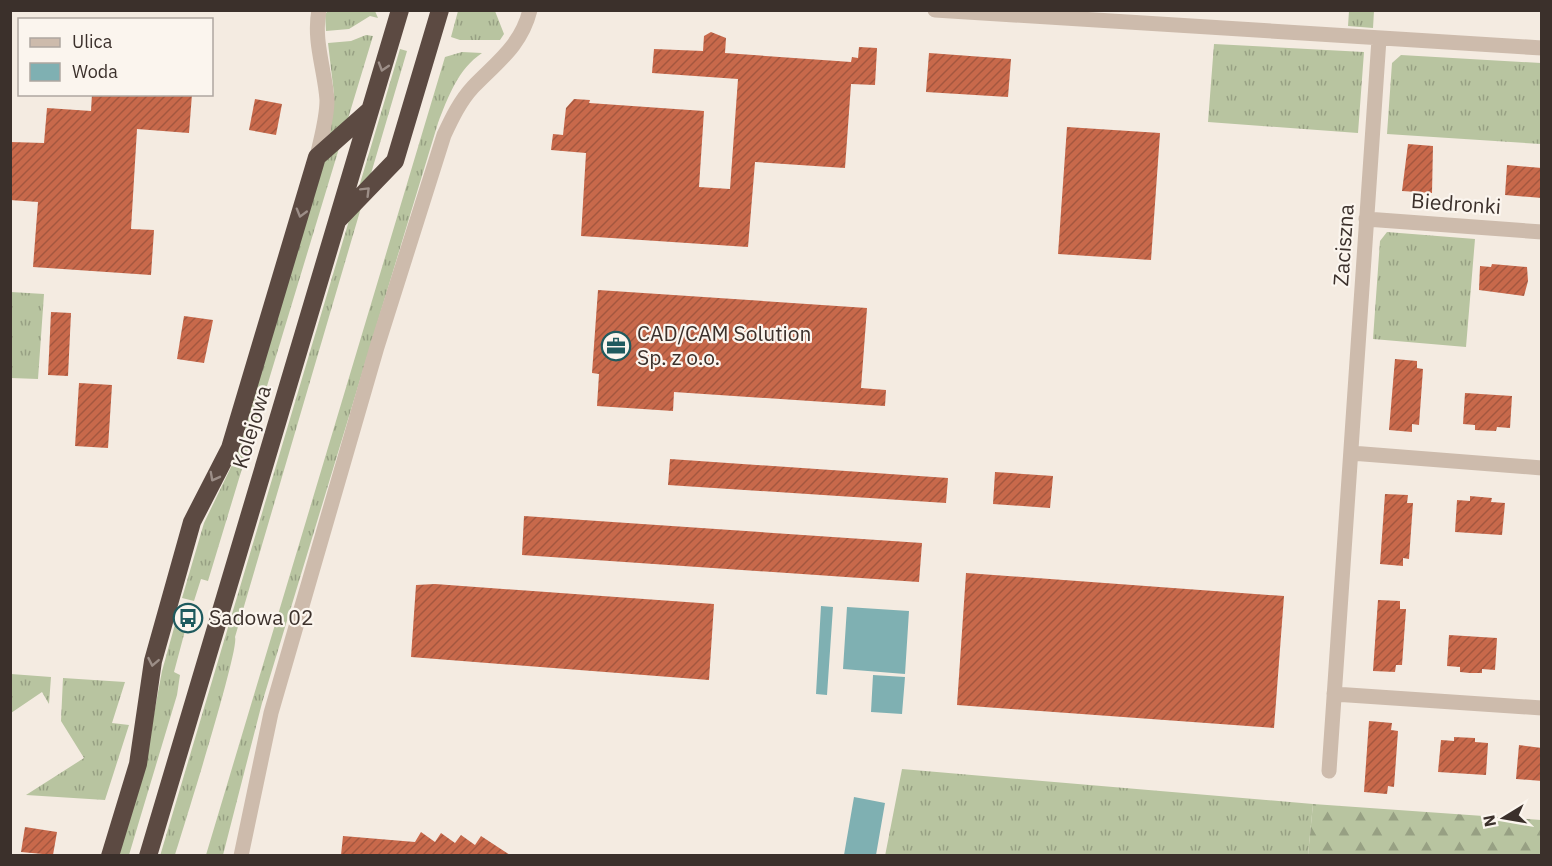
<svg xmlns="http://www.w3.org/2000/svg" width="1552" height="866" font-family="'IBM Plex Sans',sans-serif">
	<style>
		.grass { fill: url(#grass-tufts) }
		.forest { fill: url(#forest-firs) }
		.water { fill: #7fb0b2 }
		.building { fill: url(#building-hatch) }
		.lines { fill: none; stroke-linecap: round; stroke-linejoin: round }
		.minor { stroke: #cdbbac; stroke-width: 15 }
		.highway { stroke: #5c4a42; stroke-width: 18 }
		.oneway { stroke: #9c8e87 }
		.labels { text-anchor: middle; stroke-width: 4.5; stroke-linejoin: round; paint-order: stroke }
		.street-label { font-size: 21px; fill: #3b302b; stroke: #fbf5ee }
		.poi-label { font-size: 21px; fill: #3b302b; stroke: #fbf5ee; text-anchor: start }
	</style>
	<defs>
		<pattern id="grass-tufts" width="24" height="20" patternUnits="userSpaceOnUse" patternTransform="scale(1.5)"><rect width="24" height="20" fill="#b8c4a0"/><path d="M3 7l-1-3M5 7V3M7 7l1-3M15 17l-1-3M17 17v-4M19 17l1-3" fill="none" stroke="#97a083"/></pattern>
		<pattern id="forest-firs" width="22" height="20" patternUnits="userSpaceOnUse" patternTransform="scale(1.5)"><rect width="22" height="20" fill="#b8c4a0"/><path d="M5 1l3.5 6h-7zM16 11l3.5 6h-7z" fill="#97a083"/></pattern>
		<pattern id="building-hatch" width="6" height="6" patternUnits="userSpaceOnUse" patternTransform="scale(1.5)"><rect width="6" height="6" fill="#c8694b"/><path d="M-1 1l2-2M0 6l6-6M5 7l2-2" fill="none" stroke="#a4573f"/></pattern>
	</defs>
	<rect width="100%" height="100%" fill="#f4ebe1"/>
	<!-- grass -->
	<path class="grass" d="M328 11H375L378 18 370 16 349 29 326 31 325 14Z
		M458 11H495L504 34 500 40H460L451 37Z
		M1349 11H1374L1373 28 1348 26Z
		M366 35 373 36 208 581 201 579 194 601 182 598 204 523 232 465 247 421 329 142 334 94 328 43 351 41Z
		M1214 44 1364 52 1358 133 1208 122Z
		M400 49 407 51 235 637C240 648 183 829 175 855L160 856Z
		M462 52 482 53C458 69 448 97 438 123L262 703 223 855H206L445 57Z
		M1401 55 1541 63V144L1387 134 1392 63Z
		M1387 232 1475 239 1466 347 1373 339 1380 241Z
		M11 292 44 294 38 379 11 378Z
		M179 610H186L182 626 186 627 174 672 180 675 177 695 129 855 119 856 148 746 162 671Z
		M11 674 51 677 49 704 42 692 11 713Z
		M63 678 125 682 112 723 129 725 105 800 26 795 84 758 61 721Z
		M902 769 1313 804 1308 855 885 856Z"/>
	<!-- forest -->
	<path class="forest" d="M1313 804 1541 820V855H1308Z"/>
	<!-- water -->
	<path class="water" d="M821 606 833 607 827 695 816 694Z
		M847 607 909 611 905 674 843 669Z
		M873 675 905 677 902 714 871 712Z
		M854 797 885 803 876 855H844Z"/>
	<!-- building -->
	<path class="building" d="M711 32 726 38 725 53 851 62 852 57 858 58 859 47 877 48 875 85 851 84 845 168 755 162 748 247 581 236 586 153 551 150 553 134 563 135 566 108 574 99 590 100 589 103 704 111 699 187 730 189 738 79 652 73 654 49 703 51 704 36Z
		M929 53 1011 59 1008 97 926 92Z
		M92 94H192L189 133 137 129 131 229 154 230 151 275 33 267 38 202 10 200V142L44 143 47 108 91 111Z
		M255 99 282 104 276 135 249 130Z
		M1067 127 1160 133 1151 260 1058 254Z
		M1408 144 1433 146 1432 193 1402 191Z
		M1507 165 1542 168V198L1505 195Z
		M1492 264 1527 267 1528 281 1524 296 1479 290 1480 266 1491 267Z
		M598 290 867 308 861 388 886 390 885 406 674 392 673 411 597 406 599 374 592 373Z
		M51 312 71 313 68 376 48 375Z
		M184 316 213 320 204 363 177 359Z
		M1395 359 1417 361V368L1423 369 1419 425 1412 424V432L1389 430Z
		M79 383 112 385 108 448 75 446Z
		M1465 393 1512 396 1510 428 1497 427 1496 431 1475 430V425L1463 424Z
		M670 459 948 478 946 503 668 485Z
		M995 472 1053 476 1050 508 993 504Z
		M1385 494 1408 495 1407 503H1413L1409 559 1403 558V566L1380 564Z
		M1470 496 1492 498 1491 502 1505 503 1502 535 1455 532 1457 500 1470 501Z
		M524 516 922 543 919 582 522 555Z
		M966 573 1284 596 1274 728 957 705Z
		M435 584 714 604 709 680 411 657 416 585Z
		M1378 600 1400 601V609H1406L1402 665H1396L1395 672 1373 671Z
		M1449 635 1497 638 1495 670 1482 669V673H1470L1460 672V667L1447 666Z
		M1369 721 1392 723 1391 730 1398 731 1394 787 1388 786 1387 794 1364 792Z
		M1454 737 1475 738V742L1488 743 1486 775 1438 772 1441 740 1454 741Z
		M1519 745 1542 748V781L1516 779Z
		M25 827 57 832 53 855 21 852Z
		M421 832 435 842 441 833 455 843 461 835 475 845 481 836 510 855H341L343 836 415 842Z"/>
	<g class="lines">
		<!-- minor -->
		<path class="minor" d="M935 10 1542 48
			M317 157C321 138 327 119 327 100 325 70 313 41 319 10
			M1366 219 1542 232
			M1351 453 1542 468
			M1334 694 1542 708
			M1329 771 1379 39
			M241 856 271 713 377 347 444 135C452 118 460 101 473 87 497 62 521 46 530 10"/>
		<!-- highway -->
		<path class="highway" d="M339 219 395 161 440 10
			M110 856 138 764 153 661 192 522 230 448 317 157 370 110
			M148 856 400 10"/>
	</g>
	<!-- one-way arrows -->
	<defs><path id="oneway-chevron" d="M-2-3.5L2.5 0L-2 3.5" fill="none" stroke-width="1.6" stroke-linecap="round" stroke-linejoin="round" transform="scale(1.5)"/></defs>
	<g class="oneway">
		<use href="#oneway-chevron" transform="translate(383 67) rotate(107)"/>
		<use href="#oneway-chevron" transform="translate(366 191) rotate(-45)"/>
		<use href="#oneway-chevron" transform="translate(301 213) rotate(106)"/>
		<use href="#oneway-chevron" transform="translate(214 477) rotate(118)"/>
		<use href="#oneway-chevron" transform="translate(153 662) rotate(101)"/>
	</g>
	<!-- icons -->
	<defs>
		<g id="office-ring" transform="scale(1.5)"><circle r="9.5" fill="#fbf5ee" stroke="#1f5a5e" stroke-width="1.5"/><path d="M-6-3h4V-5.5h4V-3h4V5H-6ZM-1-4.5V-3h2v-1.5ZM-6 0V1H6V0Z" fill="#1f5a5e"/></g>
		<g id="bus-ring" transform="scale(1.5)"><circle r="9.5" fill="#fbf5ee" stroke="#1f5a5e" stroke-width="1.5"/><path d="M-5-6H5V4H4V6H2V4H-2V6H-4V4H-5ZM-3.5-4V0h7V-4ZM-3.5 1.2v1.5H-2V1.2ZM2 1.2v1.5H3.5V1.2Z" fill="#1f5a5e"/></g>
	</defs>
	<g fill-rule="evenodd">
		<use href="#office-ring" x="616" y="346"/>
		<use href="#bus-ring" x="188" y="618"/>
	</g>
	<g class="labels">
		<!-- street labels -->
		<g class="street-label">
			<text transform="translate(1456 204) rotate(4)" y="7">Biedronki</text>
			<text transform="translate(1344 245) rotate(-86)" y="7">Zaciszna</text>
			<text transform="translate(252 427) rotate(-73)" y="7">Kolejowa</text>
		</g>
		<!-- poi labels -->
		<g class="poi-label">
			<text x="637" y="341">CAD/CAM Solution<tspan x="637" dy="24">Sp. z o.o.</tspan></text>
			<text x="209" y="625">Sadowa 02</text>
		</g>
	</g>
	<!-- border -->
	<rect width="1552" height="866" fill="none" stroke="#3b302b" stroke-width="24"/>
	<!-- legend -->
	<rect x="18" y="18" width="195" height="78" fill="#fbf5ee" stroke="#aea6a0" stroke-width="1.5"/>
	<rect x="30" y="38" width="30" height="9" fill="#cdbbac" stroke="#aea6a0" stroke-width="1.5"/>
	<text x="72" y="48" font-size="18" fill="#3b302b">Ulica</text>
	<rect x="30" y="63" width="30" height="18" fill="#7fb0b2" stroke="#aea6a0" stroke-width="1.5"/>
	<text x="72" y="78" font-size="18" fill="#3b302b">Woda</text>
	<!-- north arrow -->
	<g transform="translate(1504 818) rotate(259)" stroke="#fbf5ee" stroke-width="4.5" paint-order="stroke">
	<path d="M0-4.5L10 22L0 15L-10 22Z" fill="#3b302b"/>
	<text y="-9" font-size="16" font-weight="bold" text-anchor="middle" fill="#3b302b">N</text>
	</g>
</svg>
